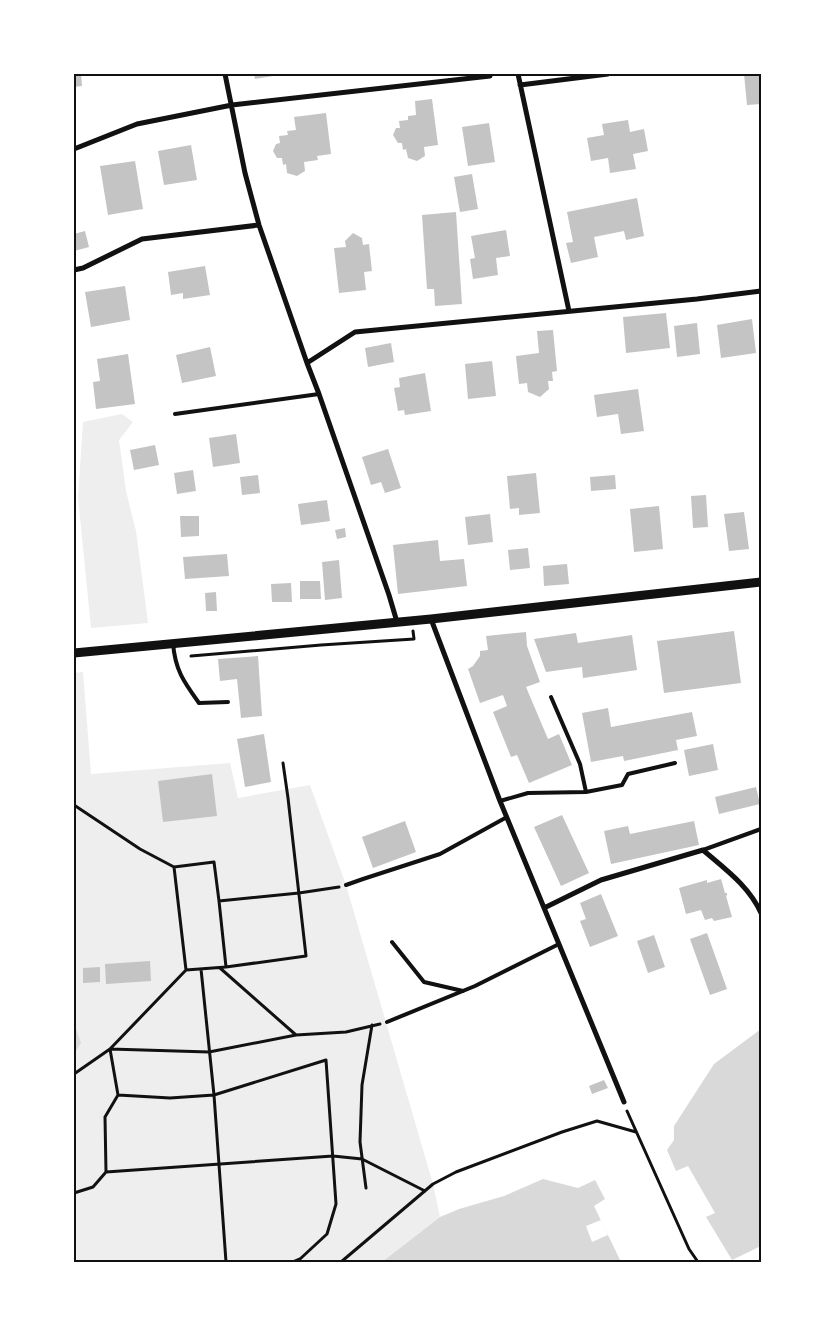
<svg xmlns="http://www.w3.org/2000/svg" width="835" height="1336" font-family="Roboto,sans-serif">
	<style>
		.green { fill: #eee }
		.water { fill: #d9d9d9 }
		.pier { fill: #fff }
		.building { fill: #c4c4c4 }
		.lines { fill: none; stroke-linecap: round; stroke-linejoin: round }
		.path { stroke: #111; stroke-width: 3 }
		.service { stroke: #111; stroke-width: 4 }
		.minor { stroke: #111; stroke-width: 5 }
		.tertiary { stroke: #111; stroke-width: 9 }
		.neatline { fill: none; stroke: #111; stroke-width: 2 }
	</style>
	<rect width="100%" height="100%" fill="#fff"/>
	<!-- green -->
	<path class="green" d="M122 414 133 422 119 440 126 491 136 531 148 623 91 628 78 497 83 422Z
		M83 672 91 774 230 763 238 798 310 785 346 885 433 1184 440 1217 382 1262H74V673Z"/>
	<!-- water -->
	<path class="water" d="M74 1023 81 1043 74 1054Z
		M761 1029V1246L732 1260 706 1217 715 1213 688 1166 676 1171 667 1150 674 1140V1126L714 1064Z
		M543 1179 578 1188 595 1180 605 1199 594 1206 621 1262H382L440 1217 459 1209 504 1196Z"/>
	<!-- pier -->
	<path class="pier" d="M601 1220 608 1235 592 1242 586 1226Z"/>
	<!-- building -->
	<path class="building" d="M74 74H81L82 86 74 87Z
		M254 74H279V75L255 79Z
		M744 74H761V104L747 105Z
		M432 99 438 145 424 147 425 156 417 161 408 158 406 149 403 150 402 143H398L393 135 396 128H400L399 121 408 120V116L416 115 415 101Z
		M326 113 331 154 317 156 318 160 304 162 305 171 297 176 287 173 286 164 283 165 282 158H277L273 151 276 144 280 143 279 136 288 135 287 131 296 130 294 117Z
		M628 120 630 132 644 129 648 151 633 154 636 169 610 173 608 158 591 161 587 138 604 135 602 124Z
		M489 123 495 162 468 166 462 127Z
		M191 145 197 180 164 185 158 151Z
		M135 161 143 209 108 215 100 166Z
		M472 174 478 209 460 212 454 177Z
		M637 198 644 236 626 240 624 231 594 237 598 257 571 263 566 243 573 242 567 212Z
		M456 212 462 304 435 306 434 289H427L422 215Z
		M506 230 510 256 496 258 498 275 473 279 470 259 475 258 471 236Z
		M85 231 89 247 74 251V234Z
		M353 233 362 238 363 245 369 244 372 271 364 272 366 290 339 293 334 248 346 247 345 241Z
		M205 266 210 295 183 299V293L171 295 168 272Z
		M125 286 130 320 91 327 85 292Z
		M666 313 670 348 626 353 623 317Z
		M752 319 756 353 721 358 717 325Z
		M697 323 700 354 677 357 674 326Z
		M553 330 557 371 552 372 553 381H548L549 389 540 397 528 392 527 383 519 384 516 356 539 353 537 331Z
		M391 343 394 362 368 367 365 348Z
		M210 347 216 376 182 383 176 355Z
		M128 354 135 404 96 409 93 382 100 381 97 359Z
		M492 361 496 396 468 399 465 364Z
		M425 373 431 411 405 415 404 410 398 411 394 388 400 387 399 378Z
		M638 389 644 431 621 434 618 414 597 417 594 395Z
		M236 434 240 463 213 467 209 438Z
		M155 445 159 465 134 470 130 450Z
		M388 449 401 488 385 493 381 482 371 485 362 457Z
		M193 470 196 491 177 494 174 473Z
		M536 473 540 513 519 515V508L510 509 507 476Z
		M258 475 260 493 242 495 240 477Z
		M615 475 616 489 591 491 590 477Z
		M706 495 708 527 693 528 691 496Z
		M327 500 330 521 301 525 298 504Z
		M659 506 663 549 634 552 630 509Z
		M744 512 749 549 729 551 724 514Z
		M490 514 493 542 468 545 465 517Z
		M180 516H199V536L181 537Z
		M345 528 346 537 337 539 335 530Z
		M438 540 440 561 464 559 467 586 398 594 393 545Z
		M528 548 530 568 510 570 508 550Z
		M227 554 229 576 185 579 183 557Z
		M339 560 342 598 325 600 322 562Z
		M567 564 569 584 544 586 543 566Z
		M300 581H320L321 599H300Z
		M291 583 292 602H272L271 584Z
		M216 592 217 611H206L205 593Z
		M734 631 741 683 664 693 657 641Z
		M526 632 527 646 540 682 526 687 548 739 559 734 572 765 529 783 517 755 511 757 493 712 507 706 503 695 480 703 468 669 473 666 480 656V651L488 650 486 636Z
		M576 633 578 643 632 635 637 670 583 678 582 667 546 672 534 639Z
		M258 656 262 716 241 718 237 679 220 681 218 659Z
		M608 708 611 727 692 712 697 736 676 740 678 750 624 761 623 756 591 762 582 713Z
		M264 734 271 782 245 787 237 739Z
		M713 744 718 770 689 776 684 750Z
		M212 774 217 816 163 822 158 781Z
		M756 787 760 804 719 814 715 797Z
		M562 815 589 873 561 886 534 827Z
		M405 821 416 852 373 868 362 837Z
		M694 821 699 845 611 864 604 831 628 826 630 834Z
		M721 879 725 893H727V895L726 896 732 917 714 921 712 918 705 920 701 910 686 914 679 888 707 880V883Z
		M601 894 618 936 590 947 580 921 586 919 580 903Z
		M707 933 727 989 710 995 690 939Z
		M654 935 665 967 648 973 637 941Z
		M150 961 151 981 106 984 105 964Z
		M100 967V982L83 983V968Z
		M604 1080 608 1088 592 1094 589 1086Z"/>
	<g class="lines">
		<!-- path -->
		<path class="path" d="M191 656 321 645 414 639 413 631
			M74 805 140 849 174 867
			M219 901 226 967 186 970 174 867 214 862 219 901 299 893 339 887
			M226 967 306 956 288 798 283 763
			M220 968 296 1035
			M201 969 214 1095 226 1262
			M74 1074 110 1049 209 1052 296 1035 346 1032 380 1024
			M118 1095 170 1098 214 1095 326 1060 336 1204 327 1234 300 1259 293 1262
			M627 1111 689 1249 698 1262
			M106 1172 333 1156 362 1159 425 1191
			M366 1188 360 1142 362 1085 372 1025
			M74 1193 93 1187 106 1172 105 1117 118 1095 110 1049 186 970
			M341 1262 433 1184 456 1172 562 1132 597 1121 636 1132"/>
		<!-- service -->
		<path class="service" d="M175 414 319 394
			M173 643C175 670 184 682 199 703L228 702
			M551 697 580 764 586 792
			M500 801 528 793 586 792 622 785 628 774 675 763
			M703 850 761 829
			M346 885 363 879 440 854 507 817
			M392 942 424 982 463 991
			M387 1022 475 986 559 944"/>
		<!-- minor -->
		<path class="minor" d="M225 74 245 173 259 225 307 363 319 394 389 595 397 622
			M518 74 569 311
			M520 85 608 74
			M74 149 137 124 232 105 490 76
			M74 270 83 268 142 239 259 225
			M307 363 355 332 697 299 761 291
			M431 619 500 801 624 1102
			M544 908 601 880 703 850C725 869 749 886 761 913"/>
		<!-- tertiary -->
		<path class="tertiary" d="M74 653 431 619 761 582"/>
	</g>
	<!-- border -->
	<rect width="835" height="1336" fill="none" stroke="#ffffff" stroke-width="150"/>
	<rect x="75" y="75" width="685" height="1186" class="neatline"/>
</svg>
